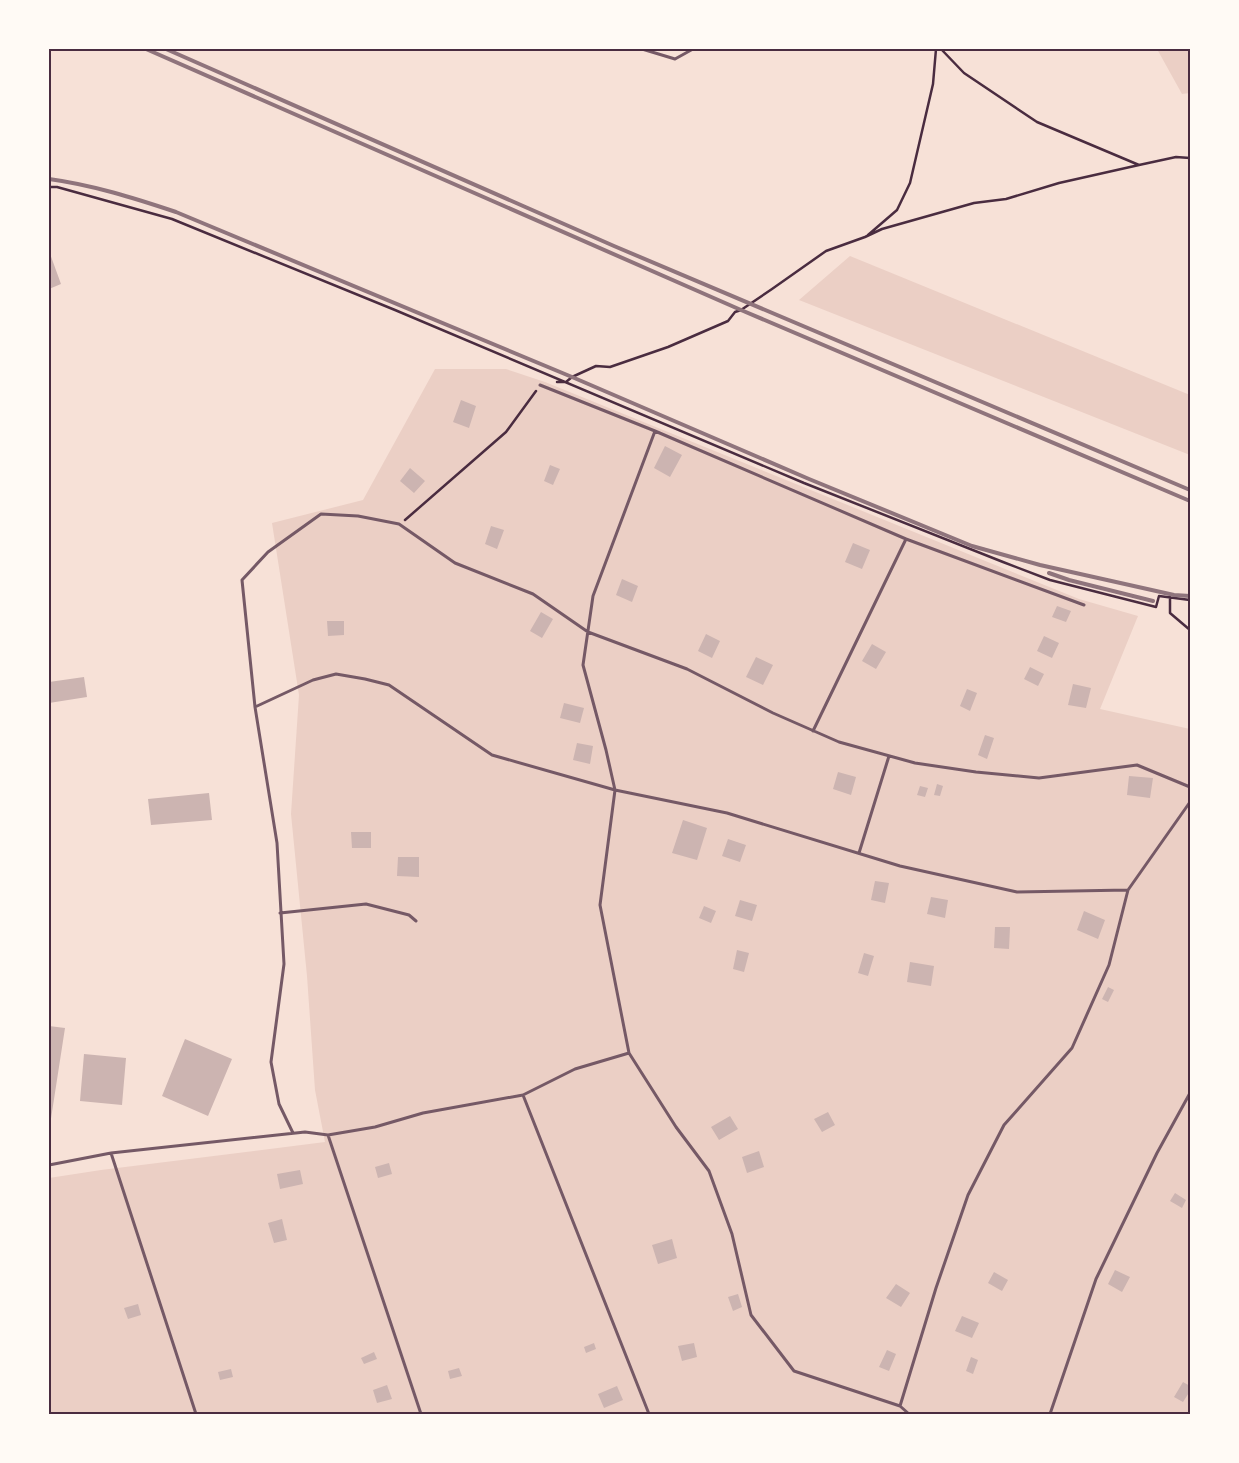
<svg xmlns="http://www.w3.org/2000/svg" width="1239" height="1463" font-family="Overpass,sans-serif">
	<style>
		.green { fill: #ebcfc5 }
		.building { fill: #ccb4b1 }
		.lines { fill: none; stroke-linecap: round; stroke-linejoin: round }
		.path { stroke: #4a2c40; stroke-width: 2.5 }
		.service { stroke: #755966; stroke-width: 3 }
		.rail { stroke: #8f747c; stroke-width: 4 }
		.neatline { fill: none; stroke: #4a2c40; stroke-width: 2 }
	</style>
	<rect width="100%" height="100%" fill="#f7e1d7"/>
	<path class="green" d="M 1157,49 L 1190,49 L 1190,93 L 1182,94 Z
		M 850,256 L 1190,395 L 1190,455 L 799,300 Z
		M 435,369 L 506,369 L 545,382 L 1079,599 L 1138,616 L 1100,709 L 1190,729 L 1190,1414 L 49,1414 L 49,1178 L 101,1170 L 325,1142 L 315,1090 L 307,976 L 291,814 L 299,695 L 272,523 L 363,500 Z"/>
	<path class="building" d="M 49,251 L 61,284 L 49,289 Z
		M 461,400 L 476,406 L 469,428 L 453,422 Z
		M 665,446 L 682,455 L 670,477 L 654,468 Z
		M 550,465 L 560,469 L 553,485 L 544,481 Z
		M 410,468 L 425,481 L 414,493 L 400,481 Z
		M 491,526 L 504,530 L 497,549 L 485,544 Z
		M 853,543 L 870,550 L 862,569 L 845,562 Z
		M 622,579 L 638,586 L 632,602 L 616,595 Z
		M 1057,606 L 1071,611 L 1066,622 L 1052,617 Z
		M 541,612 L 553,619 L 542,638 L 530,631 Z
		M 327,621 L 344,621 L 344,635 L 328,636 Z
		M 706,634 L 720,641 L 712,658 L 698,651 Z
		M 1044,636 L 1059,643 L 1052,658 L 1037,651 Z
		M 872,644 L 886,652 L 876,669 L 862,661 Z
		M 756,657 L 773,665 L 763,685 L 746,677 Z
		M 1030,667 L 1044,674 L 1038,686 L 1024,679 Z
		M 84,677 L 87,697 L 49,703 L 49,682 Z
		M 1073,684 L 1091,688 L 1086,708 L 1068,705 Z
		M 967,689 L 977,693 L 970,711 L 960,706 Z
		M 564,703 L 584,708 L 580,723 L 560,718 Z
		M 985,735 L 994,738 L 987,759 L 978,755 Z
		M 577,743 L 593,746 L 590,764 L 573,760 Z
		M 838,772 L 856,777 L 851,795 L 833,789 Z
		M 1129,776 L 1153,778 L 1150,798 L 1127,795 Z
		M 937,784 L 943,786 L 940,796 L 934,795 Z
		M 920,786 L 928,788 L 925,797 L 917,795 Z
		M 209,793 L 212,820 L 151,825 L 148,799 Z
		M 683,820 L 707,828 L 697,860 L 672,853 Z
		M 351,832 L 371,832 L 371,848 L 352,848 Z
		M 728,839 L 746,845 L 740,862 L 722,856 Z
		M 398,857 L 419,857 L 419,877 L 397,876 Z
		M 875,881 L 889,883 L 885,903 L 871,900 Z
		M 931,897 L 948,900 L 945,918 L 927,914 Z
		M 740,900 L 757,905 L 752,921 L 735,916 Z
		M 704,906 L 716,911 L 711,923 L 699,918 Z
		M 1084,911 L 1105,920 L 1098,939 L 1077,930 Z
		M 995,927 L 1010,927 L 1009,949 L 994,948 Z
		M 737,950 L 749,953 L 744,972 L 733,969 Z
		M 864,953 L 874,956 L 868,976 L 858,973 Z
		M 910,962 L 934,966 L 931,986 L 907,982 Z
		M 1108,987 L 1114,990 L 1108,1002 L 1102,999 Z
		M 49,1026 L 65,1028 L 50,1125 L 49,1125 Z
		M 185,1039 L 232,1059 L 208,1116 L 162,1096 Z
		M 84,1054 L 126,1058 L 122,1105 L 80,1101 Z
		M 828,1112 L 835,1125 L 822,1132 L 814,1119 Z
		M 730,1116 L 738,1129 L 719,1140 L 711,1127 Z
		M 759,1151 L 764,1167 L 747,1173 L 742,1157 Z
		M 389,1163 L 392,1174 L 378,1178 L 375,1167 Z
		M 300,1170 L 303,1184 L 280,1189 L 277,1174 Z
		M 1175,1193 L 1186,1200 L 1182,1208 L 1170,1201 Z
		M 282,1219 L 287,1240 L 274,1243 L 268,1223 Z
		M 672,1239 L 677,1258 L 658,1264 L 652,1245 Z
		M 1115,1270 L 1130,1277 L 1122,1292 L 1108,1284 Z
		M 994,1272 L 1008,1280 L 1002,1291 L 988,1283 Z
		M 896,1284 L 910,1293 L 901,1307 L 886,1298 Z
		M 738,1294 L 742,1307 L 733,1311 L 728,1297 Z
		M 138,1304 L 141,1315 L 128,1319 L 124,1308 Z
		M 962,1316 L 979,1323 L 972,1338 L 955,1331 Z
		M 594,1343 L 596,1349 L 586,1353 L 584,1347 Z
		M 694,1343 L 697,1357 L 682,1361 L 678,1346 Z
		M 887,1350 L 896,1354 L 889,1371 L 879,1367 Z
		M 374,1352 L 377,1359 L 364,1364 L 361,1358 Z
		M 971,1357 L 978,1360 L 973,1374 L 966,1371 Z
		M 459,1368 L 462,1376 L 450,1379 L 448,1371 Z
		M 231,1369 L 233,1377 L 220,1380 L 218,1372 Z
		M 1183,1382 L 1190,1386 L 1190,1391 L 1183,1402 L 1174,1397 Z
		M 387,1385 L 392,1399 L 377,1403 L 373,1390 Z
		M 617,1386 L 623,1400 L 604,1408 L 598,1394 Z"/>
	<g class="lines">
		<path class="path" d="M 941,49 L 964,73 L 1037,122 L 1139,165 L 1176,157 L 1190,158
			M 49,187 L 57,187 L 172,219 L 395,310 L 804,483 L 1003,562 L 1050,580 L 1156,607 L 1159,596 L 1190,600
			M 868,235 L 897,210 L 910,183 L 933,84 L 936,49
			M 557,382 L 566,382 L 572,377 L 596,366 L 610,367 L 668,347 L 728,321 L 735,312 L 741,310 L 772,289 L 826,251 L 865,237 L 882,229 L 974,203 L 1006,199 L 1059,183 L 1139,165
			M 405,520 L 506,432 L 536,391
			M 1170,597 L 1170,613 L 1190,630"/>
		<path class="service" d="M 642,49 L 675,59 L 693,49
			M 540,385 L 655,431 L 906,539
			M 255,707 L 313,680 L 336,674 L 365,679 L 389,685 L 492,755 L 615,790 L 606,750 L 583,665 L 593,596 L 655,431
			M 813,731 L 906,539 L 1084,605
			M 859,853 L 889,756
			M 280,913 L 366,904 L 409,915 L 416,921
			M 523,1095 L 649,1414
			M 293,1133 L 279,1104 L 271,1062 L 284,964 L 277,843 L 255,707 L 242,580 L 268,552 L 321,514 L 358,516 L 399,524 L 455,563 L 533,594 L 588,632 L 687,669 L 773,713 L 839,742 L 915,763 L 976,772 L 1039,778 L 1137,765 L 1190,787
			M 328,1135 L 421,1414
			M 111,1153 L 196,1414
			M 49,1165 L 111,1153 L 305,1132 L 328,1135 L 375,1127 L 423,1113 L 523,1095 L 575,1069 L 629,1053
			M 900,1406 L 936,1288 L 968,1195 L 1004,1125 L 1072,1048 L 1109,965 L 1128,890
			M 909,1414 L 900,1406 L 794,1371 L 751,1315 L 732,1234 L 709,1171 L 676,1127 L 629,1053 L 600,905 L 615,790 L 727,813 L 900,866 L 1017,892 L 1128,890 L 1190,802
			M 1050,1414 L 1096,1279 L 1157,1153 L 1190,1093"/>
		<path class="rail" d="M 146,49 L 741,310 L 1190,501
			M 166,49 L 614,246 L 1190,490
			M 49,179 C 93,185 134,198 176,212 L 572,377 L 809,479 L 972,546 L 1040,565 L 1174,595 L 1190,596
			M 1049,573 L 1069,580 L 1153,601"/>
	</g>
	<rect width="1239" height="1463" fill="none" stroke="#fffaf5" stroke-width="100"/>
	<rect x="50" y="50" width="1139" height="1363" class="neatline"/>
</svg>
